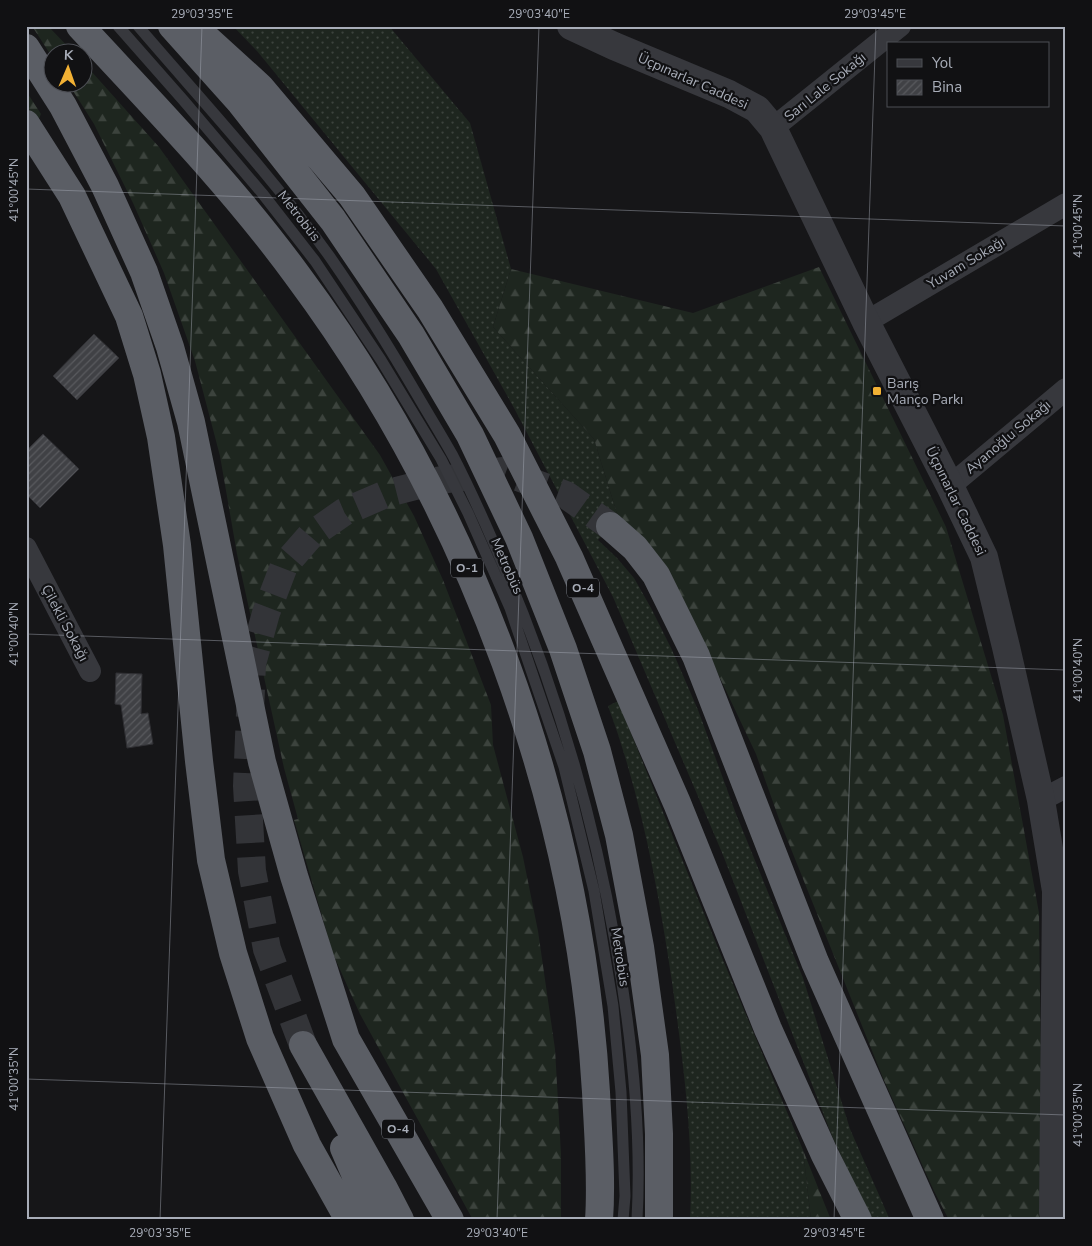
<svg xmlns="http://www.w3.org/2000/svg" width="1092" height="1246" font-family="'Nunito Sans',sans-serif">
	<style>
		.grass { fill: url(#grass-dots) }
		.forest { fill: url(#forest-firs) }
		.building { fill: url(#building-hatch); stroke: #303034 }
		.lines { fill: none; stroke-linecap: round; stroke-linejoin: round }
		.trunk-tunnel { stroke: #333438; stroke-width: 28; stroke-dasharray: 28 14; stroke-linecap: butt }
		.service { stroke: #37383d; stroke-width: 11 }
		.minor { stroke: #37383d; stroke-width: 22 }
		.tertiary { stroke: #37383d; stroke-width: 28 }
		.trunk { stroke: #5b5e65; stroke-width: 28 }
		.ticks { fill: none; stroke: #a8adb8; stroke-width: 1; stroke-opacity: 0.45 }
		.poi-dot { fill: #f2b134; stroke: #111113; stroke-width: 2 }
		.labels { text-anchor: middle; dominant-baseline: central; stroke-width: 4.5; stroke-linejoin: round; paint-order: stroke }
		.shield { fill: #111113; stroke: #7b7e86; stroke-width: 1 }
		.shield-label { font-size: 12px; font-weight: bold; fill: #a8adb8 }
		.street-label { font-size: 14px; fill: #a8adb8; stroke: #111113 }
		.poi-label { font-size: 14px; fill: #a8adb8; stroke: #111113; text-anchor: start }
		.neatline { fill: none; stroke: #a8adb8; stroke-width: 2 }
		.ticks-label { font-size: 12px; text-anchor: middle; fill: #a8adb8 }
	</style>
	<defs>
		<pattern id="grass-dots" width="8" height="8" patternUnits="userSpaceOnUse" patternTransform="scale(1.25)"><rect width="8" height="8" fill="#1e261f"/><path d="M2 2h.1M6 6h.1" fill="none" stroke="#3c433d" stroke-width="1.8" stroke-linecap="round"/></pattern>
		<pattern id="forest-firs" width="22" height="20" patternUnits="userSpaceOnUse" patternTransform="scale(1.25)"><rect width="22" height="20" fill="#1e261f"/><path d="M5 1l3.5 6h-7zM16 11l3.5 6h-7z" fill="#3c433d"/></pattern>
		<pattern id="building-hatch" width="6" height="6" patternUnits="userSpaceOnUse" patternTransform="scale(1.25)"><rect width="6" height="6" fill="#404145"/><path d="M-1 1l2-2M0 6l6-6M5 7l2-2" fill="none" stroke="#595a5e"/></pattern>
	</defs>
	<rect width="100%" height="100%" fill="#161618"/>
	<path class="grass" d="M 233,26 L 389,26 L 470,123 L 511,269 L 493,327 L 594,439 L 618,517 L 598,540 L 617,558 L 634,578 L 651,608 L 672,650 L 698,710 L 736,814 L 803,978 L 850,1129 L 890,1220 L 871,1220 L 832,1136 L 723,855 L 613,597 L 514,408 L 436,269 L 257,51 Z
		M 618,701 L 720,953 L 803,1150 L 811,1220 L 690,1220 C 694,1140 683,1061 672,982 C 658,888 641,795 608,706 Z"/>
	<path class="forest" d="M 32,26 L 48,26 L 73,52 L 52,52 L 52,57 Z
		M 83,62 L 159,147 L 380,455 L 414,516 L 443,580 L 491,705 L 493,745 L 523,857 L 538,931 L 555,1049 L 561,1154 L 561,1220 L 473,1220 L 360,1014 L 333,954 L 294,820 L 298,819 L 284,768 L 237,554 L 220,456 L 195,361 L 164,273 L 133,203 L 94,124 L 68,83 L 82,82 Z
		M 26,91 L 41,114 L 37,123 L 26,105 Z
		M 819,267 L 946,527 L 1003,715 L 1039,913 L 1043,1220 L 949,1220 L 934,1191 L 883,1078 L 779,819 L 756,754 L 683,600 L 618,517 L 594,439 L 493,327 L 511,269 L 693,313 Z
		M 803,1150 L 831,1220 L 811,1220 Z"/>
	<path class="building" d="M 94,334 L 119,358 L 77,400 L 53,376 Z
		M 43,434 L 79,469 L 40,508 L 26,494 L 26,451 Z
		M 116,673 L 142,674 L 141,714 L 148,713 L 153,744 L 127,748 L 121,705 L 115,704 Z"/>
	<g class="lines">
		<path class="trunk-tunnel" d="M 303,1045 L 267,949 L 252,871 L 247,786 L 252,664 L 266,613 L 284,566 L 311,535 L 344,512 L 388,493 L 435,481 L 502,471 L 566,495 L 610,526"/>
		<path class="service" d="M 118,26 L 184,101 L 262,193 L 315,261 L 381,360 L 441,459 L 468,513 L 510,608 L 564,767 L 594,891 L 613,1006 L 621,1092 L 625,1196 L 623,1220
			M 138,26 C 203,102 272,176 330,257 C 362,303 391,350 419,398 C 430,417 442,436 453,456 C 468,485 482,516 495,546 C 551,673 591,805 615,941 C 631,1031 642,1129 637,1220"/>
		<path class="minor" d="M 773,128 L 900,26
			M 866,322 L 1066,204
			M 950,486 L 1066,389
			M 26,548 L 90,671
			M 1041,800 L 1066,787"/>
		<path class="tertiary" d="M 571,26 L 614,46 L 729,94 L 757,109 L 773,128 L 866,322 L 950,486 L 984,557 L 1006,647 L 1041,800 L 1056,891 L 1053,1212 L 1056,1220"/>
		<path class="trunk" d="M 80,26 C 155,107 232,186 297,275 C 470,507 579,802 596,1092 C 598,1134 602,1178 599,1220
			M 172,26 L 241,103 L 333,220 L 411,335 L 470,435 L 519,538 L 563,649 L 597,751 L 619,835 L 640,947 L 655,1055 L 659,1134 L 659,1220
			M 193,26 L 260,87 L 352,196 L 430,309 L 507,435 L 569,557 L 677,803 L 768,1029 L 825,1155 L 858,1220
			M 26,48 L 63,106 L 105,186 L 144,272 L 170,347 L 191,422 L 262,762 L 294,876 L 346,1039 L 450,1220
			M 26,124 L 72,196 L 129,316 L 147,374 L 161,437 L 177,545 L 199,761 L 211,860 L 233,953 L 260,1038 L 307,1145 L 349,1220
			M 610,526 L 635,548 L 656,575 L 696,656 L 815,962 L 930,1220
			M 303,1045 L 383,1187 L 400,1220
			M 344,1148 L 375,1220"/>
	</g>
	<path class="ticks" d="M 26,189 L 1066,226M 26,634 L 1066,670M 26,1079 L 1066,1115M 160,1220 L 202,26M 497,1220 L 539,26M 834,1220 L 876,26"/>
	<rect class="poi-dot" x="872" y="386" width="10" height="10" rx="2.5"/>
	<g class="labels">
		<g class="shield">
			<rect x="451" y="558.5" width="32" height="19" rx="4"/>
			<rect x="567" y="578.5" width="32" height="19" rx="4"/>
			<rect x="382" y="1119.5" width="32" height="19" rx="4"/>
		</g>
		<g class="shield-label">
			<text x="467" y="568">O-1</text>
			<text x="583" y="588">O-4</text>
			<text x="398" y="1129">O-4</text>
		</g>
		<g class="street-label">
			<text transform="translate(693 81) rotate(24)">Üçpınarlar Caddesi</text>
			<text transform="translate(825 87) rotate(-39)">Sarı Lale Sokağı</text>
			<text transform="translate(299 216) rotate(52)">Metrobüs</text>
			<text transform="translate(966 263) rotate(-31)">Yuvam Sokağı</text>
			<text transform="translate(1008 437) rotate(-40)">Ayanoğlu Sokağı</text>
			<text transform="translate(956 501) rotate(64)">Üçpınarlar Caddesi</text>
			<text transform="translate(507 566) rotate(66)">Metrobüs</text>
			<text transform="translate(65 623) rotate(62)">Çilekli Sokağı</text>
			<text transform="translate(620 957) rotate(81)">Metrobüs</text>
		</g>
		<g class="poi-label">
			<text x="887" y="383">Barış<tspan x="887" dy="16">Manço Parkı</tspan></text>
		</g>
	</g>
	<rect width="1092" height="1246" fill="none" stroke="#111113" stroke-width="55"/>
	<rect x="887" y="42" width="162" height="65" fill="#111113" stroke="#4d4f55"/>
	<rect x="897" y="59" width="25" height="8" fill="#37383d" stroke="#4d4f55"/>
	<text x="932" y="68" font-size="15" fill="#a8adb8">Yol</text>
	<rect x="897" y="80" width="25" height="15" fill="url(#building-hatch)" stroke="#4d4f55"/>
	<text x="932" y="92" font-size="15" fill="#a8adb8">Bina</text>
	<g transform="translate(68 68) rotate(2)"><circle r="24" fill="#111113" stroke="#4d4f55"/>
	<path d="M0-4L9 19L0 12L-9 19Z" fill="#f2b134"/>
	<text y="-8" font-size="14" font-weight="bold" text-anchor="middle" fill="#a8adb8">K</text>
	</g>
	<rect x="28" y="28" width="1036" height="1190" class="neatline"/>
	<g class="ticks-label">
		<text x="202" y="18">29°03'35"E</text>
		<text x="539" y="18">29°03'40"E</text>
		<text x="875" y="18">29°03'45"E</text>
		<text transform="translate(14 190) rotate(-90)" y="4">41°00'45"N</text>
		<text transform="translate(1078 226) rotate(-90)" y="4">41°00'45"N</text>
		<text transform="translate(14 634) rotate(-90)" y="4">41°00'40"N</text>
		<text transform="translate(1078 670) rotate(-90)" y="4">41°00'40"N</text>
		<text transform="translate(14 1079) rotate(-90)" y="4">41°00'35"N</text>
		<text transform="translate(1078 1115) rotate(-90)" y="4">41°00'35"N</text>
		<text x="160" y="1237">29°03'35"E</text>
		<text x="497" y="1237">29°03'40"E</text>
		<text x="834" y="1237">29°03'45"E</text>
	</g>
</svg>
